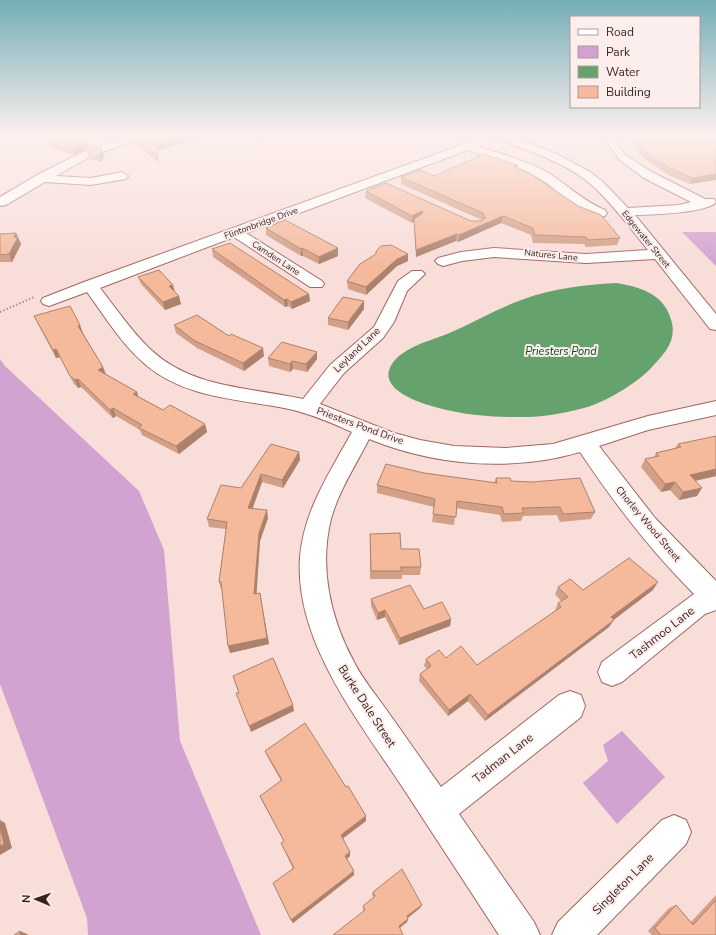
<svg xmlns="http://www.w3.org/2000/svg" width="716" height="935" font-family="'Nunito Sans',sans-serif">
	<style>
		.green { fill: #d2a3d1 }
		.water { fill: #66a26d }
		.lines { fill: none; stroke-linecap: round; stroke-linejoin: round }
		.minor-casing { stroke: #a0665f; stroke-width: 2 }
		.path { stroke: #ac928f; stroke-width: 2; stroke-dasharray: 1.5 2; stroke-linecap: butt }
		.minor { fill: #fff; fill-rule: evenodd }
		.wall { fill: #d39f86 }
		.shaded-wall { fill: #ac826d }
		.building { fill: #f5b99c; stroke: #ac826d }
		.labels { text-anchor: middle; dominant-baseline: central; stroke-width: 4; stroke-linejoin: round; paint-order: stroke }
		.far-street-label { font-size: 9px; fill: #371f1c; stroke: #fceeec }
		.street-label { font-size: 10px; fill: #371f1c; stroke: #fceeec }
		.water-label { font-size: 11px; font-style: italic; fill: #024916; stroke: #fceeec }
		.near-street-label { font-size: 12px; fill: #371f1c; stroke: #fceeec }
	</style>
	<rect width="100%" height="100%" fill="#f8ddd9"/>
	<path class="green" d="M 682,232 L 716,232 L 716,266 Z
		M 0,359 L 5,366 L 139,491 L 164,550 L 180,741 L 261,935 L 88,935 L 87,918 L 0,684 Z
		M 622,731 L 665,777 L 617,824 L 583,783 L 608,761 L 603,745 Z"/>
	<path class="water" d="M 616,283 C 642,287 666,295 672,323 C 676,342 664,354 652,367 C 638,383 601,405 580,409 C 564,413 544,417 527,417 C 511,417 493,417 477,415 C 456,413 370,398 392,364 C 403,347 430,341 447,334 C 473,323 498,308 524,299 C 553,288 585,285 616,283 Z"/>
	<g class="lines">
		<defs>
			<path id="minor" d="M 130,136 L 144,136 L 143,138 L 91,156 L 56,176 L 91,178 L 122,172 L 128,176 L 126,179 L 91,185 L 45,182 L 6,205 L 0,206 L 0,197 L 37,175 L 83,152 Z
				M 255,136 L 266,136 L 267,137 L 262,140 Z
				M 486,136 L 509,136 L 557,154 L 590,172 L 603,182 L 628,208 L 679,205 L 691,202 L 644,178 L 620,160 L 602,136 L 612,136 L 625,155 L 652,172 L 705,199 L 714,199 L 716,202 C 708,213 650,215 635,215 L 716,314 L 716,330 L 710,329 L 655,259 L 586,263 L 494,257 L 462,261 L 443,266 L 438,264 L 435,261 L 438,258 L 461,252 L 494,248 L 586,254 L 648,250 C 631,229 615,207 595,188 C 568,163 531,152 497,139 L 478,146 C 500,154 524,160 545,171 C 566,183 582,201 605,210 L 607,213 L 605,216 C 585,221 560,192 545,182 C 521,166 494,159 468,150 L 246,233 L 322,281 L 324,284 L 322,287 L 310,287 L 234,237 L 100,288 C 116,308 131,331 150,349 C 192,389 250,387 303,399 L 330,365 L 374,327 L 398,281 L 412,271 L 422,271 L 425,274 L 407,291 L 394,322 L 383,338 L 344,373 L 320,404 L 394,433 L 420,440 L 454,446 L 506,448 L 553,444 L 648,416 L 716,401 L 716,415 L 648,430 L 599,446 L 655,518 L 716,581 L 716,610 L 705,614 L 622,682 L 612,686 L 602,682 L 598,672 L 602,662 L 694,594 C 651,551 614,503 580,452 C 511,472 436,466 369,439 C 356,465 339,490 331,519 C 319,567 330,618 354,662 C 363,680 377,696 388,712 C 406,737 423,762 441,787 L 559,695 L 570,691 L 581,695 L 585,706 L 581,717 L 459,814 L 534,922 L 540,935 L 499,935 C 467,886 435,837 403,788 C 359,721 294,641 300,557 C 304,510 330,472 352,432 C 332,423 311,414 289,409 C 241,399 186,399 146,365 C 122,345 106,318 87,292 L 49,306 L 43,304 L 41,301 L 43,298 L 84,282 Z
				M 674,815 L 686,820 L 691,832 L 686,844 L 597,935 L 552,935 L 558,922 L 662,820 Z"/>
		</defs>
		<use href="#minor" class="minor-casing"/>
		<path class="path" d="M 0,312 L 34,297"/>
		<use href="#minor" class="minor"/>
	</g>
	<path class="wall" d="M 630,136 L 716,136 L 690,184 L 668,175 L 642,157 Z
		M 132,137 L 157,151 L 159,163 L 133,143 Z
		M 48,141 L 89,148 L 74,155 L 50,148 Z
		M 87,152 L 104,156 L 101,162 L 89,159 Z
		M 517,165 L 517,167 L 620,238 L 617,245 L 586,247 L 584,244 L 533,243 L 531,235 L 501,223 L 458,242 L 456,241 L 416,257 L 414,226 L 414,221 L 412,223 L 365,198 L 366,191 L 471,221 L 482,221 L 482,220 L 401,184 L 401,177 L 434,176 Z
		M 266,228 L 338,248 L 338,256 L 319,264 L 303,256 L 301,256 L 266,235 Z
		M 16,233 L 21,244 L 12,262 L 0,262 L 0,234 Z
		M 212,249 L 310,301 L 292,309 L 288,306 L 285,307 L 213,257 Z
		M 408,254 L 408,261 L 397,266 L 366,295 L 348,289 L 347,281 Z
		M 138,277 L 175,292 L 181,304 L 165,310 L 141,284 Z
		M 364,301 L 364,309 L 348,330 L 328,325 L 328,318 Z
		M 34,316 L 83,333 L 103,367 L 106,374 L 137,392 L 138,396 L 163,410 L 205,424 L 207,432 L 179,454 L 142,435 L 140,430 L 116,416 L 113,418 L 81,387 L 78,388 L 74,384 L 60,357 L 56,358 L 38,324 Z
		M 174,325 L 229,336 L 264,356 L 244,371 L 197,348 L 176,333 Z
		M 268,358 L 317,359 L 307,372 L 293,369 L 290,372 L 269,366 Z
		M 271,444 L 299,452 L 300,460 L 283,488 L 262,482 L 252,508 L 268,518 L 260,541 L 256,594 L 261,601 L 269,644 L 230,653 L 222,589 L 221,589 L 219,582 L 226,529 L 209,527 L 207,519 L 241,488 Z
		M 678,444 L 716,476 L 695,481 L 697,496 L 679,500 L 670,490 L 661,492 L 641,467 L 645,459 L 654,457 L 656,453 L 675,448 Z
		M 424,473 L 494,483 L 496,478 L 511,481 L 595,512 L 591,519 L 560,522 L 557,515 L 523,516 L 521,521 L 502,522 L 500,515 L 456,508 L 454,525 L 432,522 L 434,507 L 377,493 L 377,485 Z
		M 370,534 L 401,549 L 421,567 L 420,575 L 402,575 L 402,579 L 370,579 Z
		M 558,587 L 583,590 L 653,590 L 613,620 L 609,627 L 485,721 L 468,701 L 448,716 L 419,681 L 420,674 L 427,669 L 424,666 L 426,659 L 446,658 L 477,665 L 555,611 L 558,603 L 561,601 L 555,594 Z
		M 371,599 L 424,609 L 451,619 L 450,626 L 399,645 L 385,617 L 377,620 L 371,606 Z
		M 265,751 L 346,787 L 366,816 L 366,821 L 342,838 L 350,856 L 347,859 L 354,875 L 293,923 L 291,920 L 293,869 L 281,843 L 284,841 L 262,801 L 260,796 L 281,781 L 267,756 Z
		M 373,892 L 420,908 L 408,918 L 407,922 L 400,928 L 364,911 L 363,909 L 363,906 L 374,897 L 372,895 Z
		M 716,895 L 716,935 L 652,935 L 648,931 L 669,908 L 676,905 L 691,922 Z"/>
	<path class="shaded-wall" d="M 185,136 L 205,136 L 157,151 L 159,163 L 156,144 Z
		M 87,142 L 89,148 L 74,155 L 72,148 Z
		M 102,149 L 104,156 L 101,162 L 99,156 Z
		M 716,174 L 716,180 L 690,184 L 692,178 Z
		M 422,211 L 421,218 L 412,223 L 412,216 Z
		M 503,216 L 501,223 L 458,242 L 459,235 Z
		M 16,233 L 21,244 L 12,262 L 9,254 L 14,237 Z
		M 457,234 L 456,241 L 416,257 L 416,250 Z
		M 302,248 L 303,256 L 301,256 L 301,249 Z
		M 338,248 L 338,256 L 319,264 L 319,257 Z
		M 408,254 L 408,261 L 397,266 L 366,295 L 366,287 L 397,259 Z
		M 173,285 L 175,292 L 169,286 Z
		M 309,294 L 310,301 L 292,309 L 291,302 Z
		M 179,296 L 181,304 L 165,310 L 163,302 Z
		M 287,299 L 288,306 L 285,307 L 284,300 Z
		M 364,301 L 364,309 L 348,330 L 348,322 Z
		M 80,325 L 83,333 L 81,333 L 78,326 Z
		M 263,348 L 264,356 L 244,371 L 243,363 Z
		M 56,349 L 60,357 L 56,358 L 53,350 Z
		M 317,352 L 317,359 L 307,372 L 306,364 Z
		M 292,361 L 293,369 L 290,372 L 290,364 Z
		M 103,367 L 106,375 L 98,370 Z
		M 78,379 L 81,387 L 78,388 L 75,380 Z
		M 137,392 L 139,400 L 133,394 Z
		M 113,408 L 116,416 L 113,418 L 110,410 Z
		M 205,424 L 207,432 L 179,454 L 176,446 Z
		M 299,452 L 300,460 L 283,488 L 282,480 Z
		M 716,469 L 716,476 L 685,483 L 690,475 Z
		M 261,474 L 262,482 L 250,516 L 248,508 Z
		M 675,482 L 670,490 L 661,492 L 665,484 Z
		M 702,488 L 697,496 L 679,500 L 683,492 Z
		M 267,510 L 268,518 L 260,541 L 256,602 L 254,594 L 259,533 Z
		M 658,582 L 653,590 L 607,625 L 611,617 Z
		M 260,593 L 269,644 L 230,653 L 228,646 Z
		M 385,610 L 385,617 L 377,620 L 378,613 Z
		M 451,619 L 450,626 L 399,645 L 400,638 Z
		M 614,620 L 609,627 L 485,721 L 488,715 Z
		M 470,694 L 468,701 L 448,716 L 449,710 Z
		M 293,705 L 294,711 L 251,732 L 249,726 Z
		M 366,816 L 366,821 L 341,840 L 341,835 Z
		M 0,820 L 5,823 L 12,848 L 0,855 Z
		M 350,852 L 350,856 L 346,860 L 345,856 Z
		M 354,871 L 354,875 L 293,923 L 291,920 Z
		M 422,905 L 420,908 L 406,919 L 407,916 Z
		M 408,919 L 407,922 L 398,929 L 399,926 Z
		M 20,931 L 27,934 L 28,935 L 20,935 Z"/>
	<path class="building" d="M 59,136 L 75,136 L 87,142 L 72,148 L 48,141 Z
		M 135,136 L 185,136 L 156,144 L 158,156 L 132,137 Z
		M 635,136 L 716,136 L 716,174 L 692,178 L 670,168 L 644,151 Z
		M 99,148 L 102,149 L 99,156 L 87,152 Z
		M 484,154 L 517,165 L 514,166 L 531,174 L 578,206 L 601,215 L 620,238 L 588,240 L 586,237 L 535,235 L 533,228 L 503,216 L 459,235 L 457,234 L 416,250 L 414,219 L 423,213 L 422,211 L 412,216 L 366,191 L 386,183 L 471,221 L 482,221 L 485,218 L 483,213 L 401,177 L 420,170 L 434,176 Z
		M 285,220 L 338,248 L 319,257 L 302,248 L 301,249 L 266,228 Z
		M 16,233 L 14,237 L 18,237 L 9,254 L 0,255 L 0,234 Z
		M 230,243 L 309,294 L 291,302 L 287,299 L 284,300 L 212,249 Z
		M 391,245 L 408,254 L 397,259 L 366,287 L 347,281 L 360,264 L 376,254 L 376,251 L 381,246 Z
		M 159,270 L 173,285 L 169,286 L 179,296 L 163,302 L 138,277 Z
		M 343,297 L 364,301 L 348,322 L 328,318 Z
		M 70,306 L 80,325 L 78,326 L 103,367 L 98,370 L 137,392 L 133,394 L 163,410 L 170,405 L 205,424 L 176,446 L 139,428 L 142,425 L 113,408 L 110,410 L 78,379 L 75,380 L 70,376 L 56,349 L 53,350 L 34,316 Z
		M 197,315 L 229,336 L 231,334 L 263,348 L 243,363 L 195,341 L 174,325 Z
		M 282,342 L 317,352 L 306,364 L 292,361 L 290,364 L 268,358 Z
		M 716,436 L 716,469 L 690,475 L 702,488 L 683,492 L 675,482 L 665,484 L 645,459 L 659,456 L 656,453 L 681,447 L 678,444 Z
		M 271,444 L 299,452 L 282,480 L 261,474 L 248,508 L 267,510 L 259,533 L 254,594 L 260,593 L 267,638 L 228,646 L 221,582 L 219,582 L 227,522 L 207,519 L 221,485 L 241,488 Z
		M 386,464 L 424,473 L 497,483 L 496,478 L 510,478 L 511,481 L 532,482 L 580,478 L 595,512 L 563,514 L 560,507 L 522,508 L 524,513 L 504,514 L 502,507 L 457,501 L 456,517 L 433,514 L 435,499 L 377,485 Z
		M 400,533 L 401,549 L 419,549 L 421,567 L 400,567 L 402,571 L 371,571 L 370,534 Z
		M 629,558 L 658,582 L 611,617 L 614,620 L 488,715 L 470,694 L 449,710 L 420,674 L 431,666 L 426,659 L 439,650 L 446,658 L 461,646 L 477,665 L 561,607 L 558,603 L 568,597 L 558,587 L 570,579 L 583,590 Z
		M 410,585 L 424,609 L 442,602 L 451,619 L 400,638 L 385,610 L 378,613 L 371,599 Z
		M 273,658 L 293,705 L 249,726 L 236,693 L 239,693 L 233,676 Z
		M 305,723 L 346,787 L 348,786 L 366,816 L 341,835 L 350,852 L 345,856 L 354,871 L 291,920 L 273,883 L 294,868 L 281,843 L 284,841 L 260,796 L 282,780 L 265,751 Z
		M 0,827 L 4,844 L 0,846 Z
		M 402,869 L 422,905 L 407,916 L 408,919 L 399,926 L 403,935 L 333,935 L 365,910 L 363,906 L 375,896 L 373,892 Z
		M 716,900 L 716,935 L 661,935 L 655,928 L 676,905 L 693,925 Z
		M 20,931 L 20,935 L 14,935 Z"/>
	<linearGradient id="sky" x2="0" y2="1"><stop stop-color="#74adb7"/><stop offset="0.51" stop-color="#fcf0ee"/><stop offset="1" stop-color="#fcf0ee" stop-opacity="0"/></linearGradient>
	<rect width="716" height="266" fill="url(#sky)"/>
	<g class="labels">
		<g class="far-street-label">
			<text transform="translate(261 223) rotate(-20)">Flintonbridge Drive</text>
			<text transform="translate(646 239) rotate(51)">Edgewater Street</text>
			<text transform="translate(551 255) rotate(6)">Natures Lane</text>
			<text transform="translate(276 258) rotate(33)">Camden Lane</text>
		</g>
		<g class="street-label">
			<text transform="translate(357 350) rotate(-44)">Leyland Lane</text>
			<text transform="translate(360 426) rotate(20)">Priesters Pond Drive</text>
			<text transform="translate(648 524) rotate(50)">Chorley Wood Street</text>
		</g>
		<g class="water-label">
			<text x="561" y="351">Priesters Pond</text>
		</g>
		<g class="near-street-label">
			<text transform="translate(662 633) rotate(-38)">Tashmoo Lane</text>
			<text transform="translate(367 706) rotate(57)">Burke Dale Street</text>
			<text transform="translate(503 758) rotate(-38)">Tadman Lane</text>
			<text transform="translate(623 884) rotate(-45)">Singleton Lane</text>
		</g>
	</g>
	<rect x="570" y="16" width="130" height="92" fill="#fceeec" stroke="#ad9b99"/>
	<rect x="578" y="29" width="20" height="6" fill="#ffffff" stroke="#ad9b99"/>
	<text x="606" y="36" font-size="12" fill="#371f1c">Road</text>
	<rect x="578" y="46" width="20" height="12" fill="#d2a3d1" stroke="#ad9b99"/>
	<text x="606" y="56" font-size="12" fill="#371f1c">Park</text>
	<rect x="578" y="66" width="20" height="12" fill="#66a26d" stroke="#ad9b99"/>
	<text x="606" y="76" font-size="12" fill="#371f1c">Water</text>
	<rect x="578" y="86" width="20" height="12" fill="#f5b99c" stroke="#ad9b99"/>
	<text x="606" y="96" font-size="12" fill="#371f1c">Building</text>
	<g transform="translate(36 899) rotate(272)" stroke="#fceeec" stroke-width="3" paint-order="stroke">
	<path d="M0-3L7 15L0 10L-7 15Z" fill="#371f1c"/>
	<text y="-6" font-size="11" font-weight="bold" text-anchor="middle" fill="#371f1c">N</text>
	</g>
</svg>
